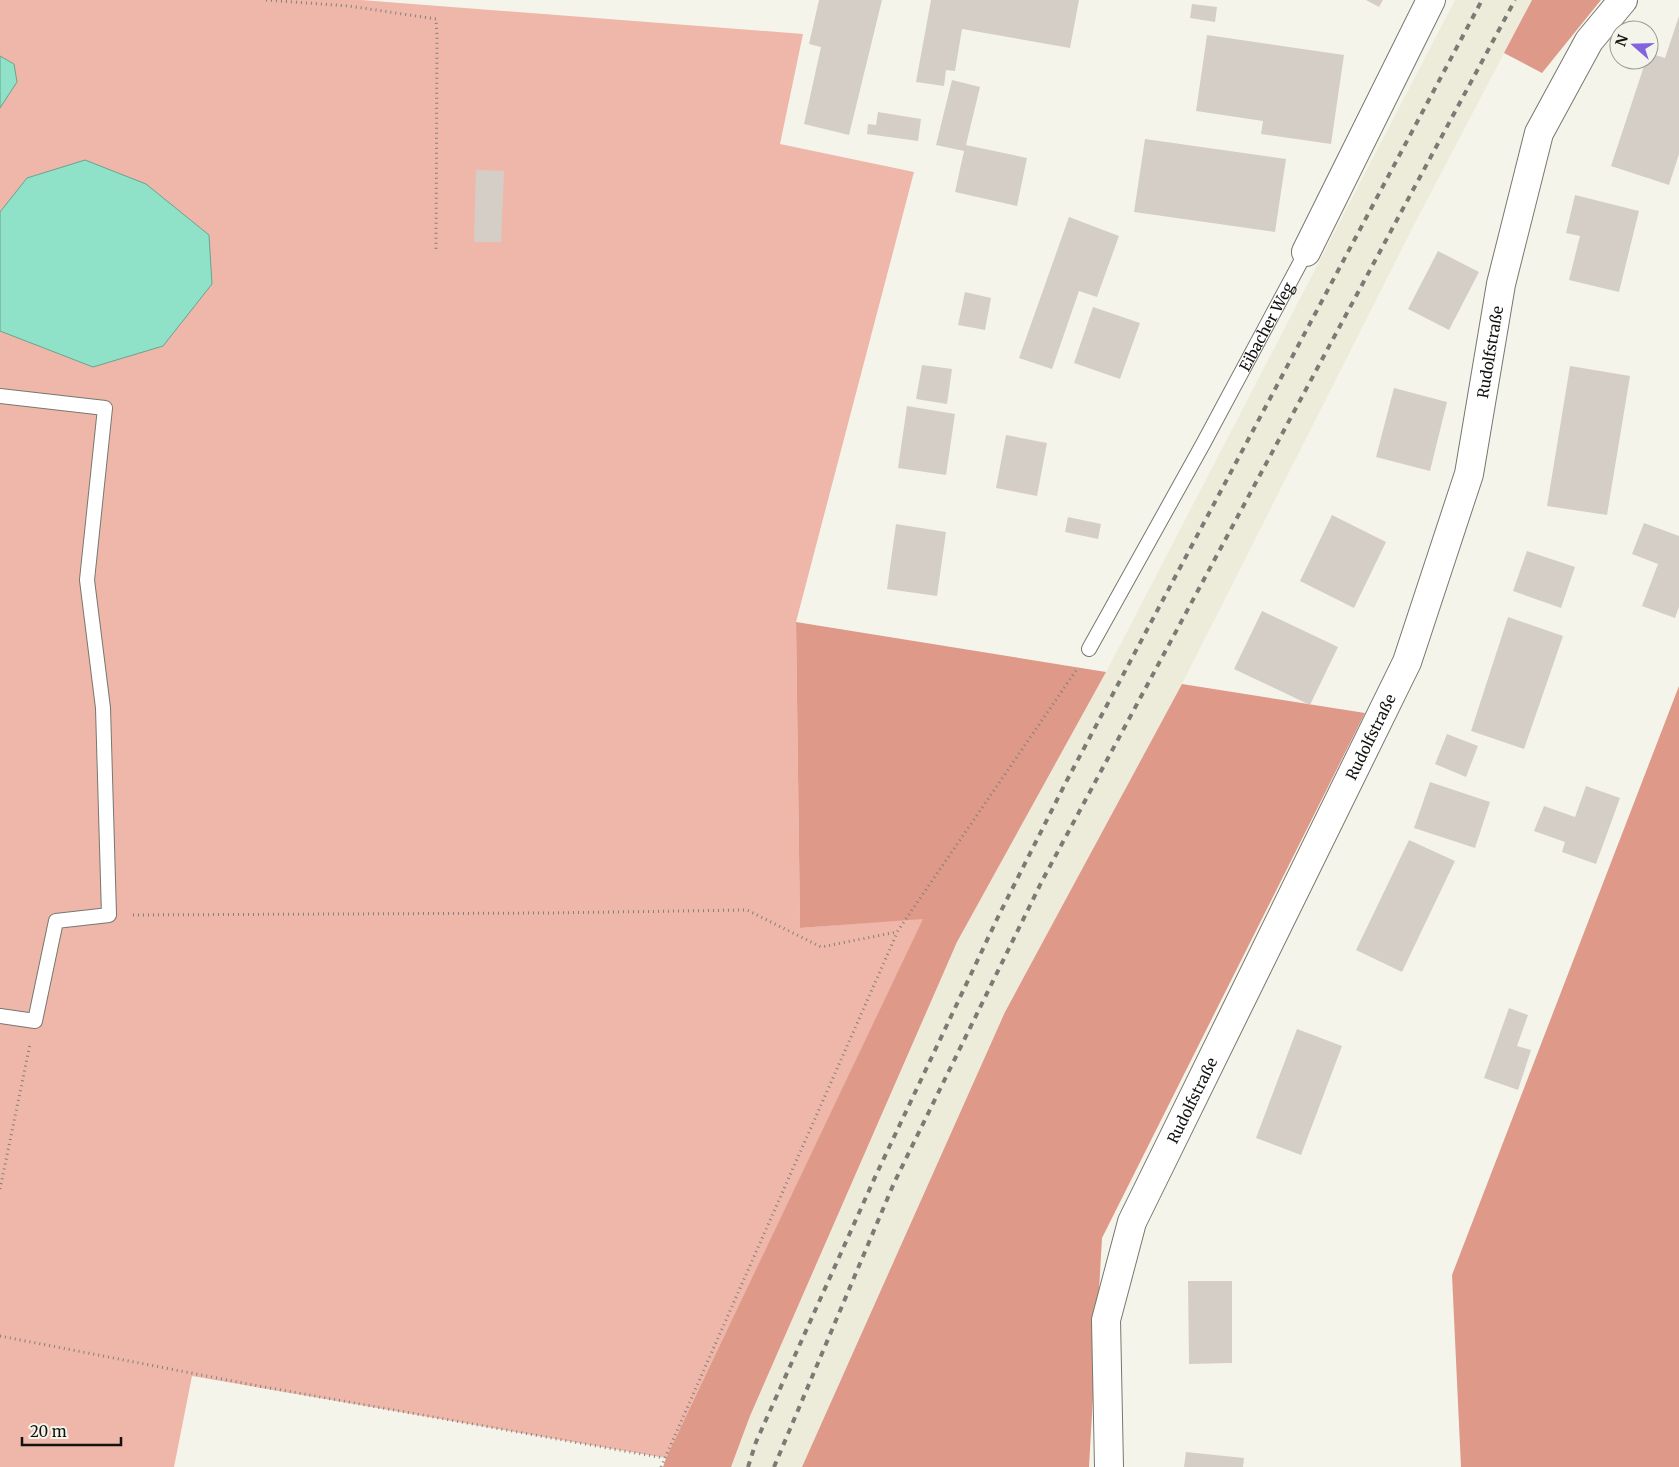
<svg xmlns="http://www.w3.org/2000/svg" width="1679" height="1467" font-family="Merriweather,serif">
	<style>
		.built { fill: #edecdb }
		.green { fill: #eeb7a9 }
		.forest { fill: #df9988 }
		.water { fill: #8fe1c7; stroke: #6aa390 }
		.building { fill: #d5cec7 }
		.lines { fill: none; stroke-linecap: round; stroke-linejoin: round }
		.service-casing { stroke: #78776f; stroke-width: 16 }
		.minor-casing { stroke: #78776f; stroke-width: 30 }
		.tertiary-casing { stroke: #78776f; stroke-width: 30 }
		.path { stroke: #81817b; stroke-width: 3; stroke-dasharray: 1 4; stroke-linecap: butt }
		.service { stroke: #fff; stroke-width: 14 }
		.minor { stroke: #fff; stroke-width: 28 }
		.tertiary { stroke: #fff; stroke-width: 28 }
		.rail { stroke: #7b7a74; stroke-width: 4; stroke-dasharray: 6 6; stroke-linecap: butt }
		.labels { text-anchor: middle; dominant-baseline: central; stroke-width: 4; stroke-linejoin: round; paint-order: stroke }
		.street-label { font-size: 15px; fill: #12120f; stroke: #f5f4eb }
	</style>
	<rect width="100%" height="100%" fill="#f5f4eb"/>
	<path class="built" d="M 1455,0 L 1532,0 L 1415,223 L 1182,684 L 1005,1012 L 802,1467 L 731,1467 L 750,1416 L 957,942 L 1106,672 Z"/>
	<path class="green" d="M 0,0 L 361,0 L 803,34 L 780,144 L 914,172 L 796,622 L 800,928 L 924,918 L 666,1458 L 192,1376 L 174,1467 L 0,1467 Z"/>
	<path class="forest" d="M 1532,0 L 1601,0 L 1542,73 L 1504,53 Z
		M 796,622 L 1106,672 L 957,942 L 750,1416 L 731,1467 L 663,1467 L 666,1458 L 923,919 L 800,928 Z
		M 1182,684 L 1365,713 L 1102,1238 L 1089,1467 L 802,1467 L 1005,1012 Z
		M 1679,686 L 1679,1467 L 1461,1467 L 1452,1275 Z"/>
	<path class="water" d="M 0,56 L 14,64 L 17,82 L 0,108 Z
		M 85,160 L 146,184 L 209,235 L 212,284 L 163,346 L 93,367 L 0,331 L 0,212 L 27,178 Z"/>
	<path class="building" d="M 819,0 L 882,0 L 849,135 L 804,124 L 821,47 L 809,44 Z
		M 931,0 L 1079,0 L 1070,48 L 962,29 L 955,71 L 946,70 L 944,86 L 916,82 Z
		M 1366,0 L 1383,0 L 1379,7 Z
		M 1192,4 L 1217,7 L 1215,22 L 1190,18 Z
		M 1679,16 L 1679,154 L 1669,185 L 1611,166 L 1646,60 L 1649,60 L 1649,53 L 1665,58 Z
		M 1207,35 L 1344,55 L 1331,144 L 1261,134 L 1263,121 L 1196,111 Z
		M 952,80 L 980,87 L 966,145 L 1027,158 L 1017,206 L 955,192 L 964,151 L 936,145 Z
		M 878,112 L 921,119 L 918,141 L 867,134 L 868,124 L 876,125 Z
		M 1145,139 L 1286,159 L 1275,232 L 1134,212 Z
		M 476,170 L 504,171 L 501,242 L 474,242 Z
		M 1575,195 L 1639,211 L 1619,292 L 1569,280 L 1580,236 L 1566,233 Z
		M 1069,217 L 1119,236 L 1097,297 L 1079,291 L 1052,369 L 1019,358 Z
		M 1438,251 L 1479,272 L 1449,330 L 1408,309 Z
		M 965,292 L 991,298 L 985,330 L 958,325 Z
		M 1093,307 L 1140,323 L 1120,379 L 1074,363 Z
		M 922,365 L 952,369 L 947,404 L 916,399 Z
		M 1570,366 L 1630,376 L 1607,515 L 1547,506 Z
		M 1394,388 L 1447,402 L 1430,471 L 1376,457 Z
		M 907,406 L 955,414 L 946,475 L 898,468 Z
		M 1006,435 L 1047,443 L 1037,496 L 996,488 Z
		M 1332,515 L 1386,542 L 1354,608 L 1300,581 Z
		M 1068,517 L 1101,524 L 1098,539 L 1065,532 Z
		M 1644,523 L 1679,536 L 1679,607 L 1675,618 L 1642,606 L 1658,564 L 1632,554 Z
		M 896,524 L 946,532 L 937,596 L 887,589 Z
		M 1527,551 L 1575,567 L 1561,608 L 1513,591 Z
		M 1262,611 L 1338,647 L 1310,705 L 1234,669 Z
		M 1508,617 L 1563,636 L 1524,749 L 1471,731 Z
		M 1447,734 L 1478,746 L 1466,777 L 1435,764 Z
		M 1430,782 L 1490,802 L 1475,848 L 1414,828 Z
		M 1586,786 L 1620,798 L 1596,864 L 1562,852 L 1565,842 L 1534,831 L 1544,806 L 1575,817 Z
		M 1409,840 L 1455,861 L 1402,972 L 1356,950 Z
		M 1509,1008 L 1528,1015 L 1517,1046 L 1531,1050 L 1518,1090 L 1484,1078 Z
		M 1297,1029 L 1342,1046 L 1301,1155 L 1256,1138 Z
		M 1188,1281 L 1232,1281 L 1232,1363 L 1189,1364 Z
		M 1186,1452 L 1244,1458 L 1243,1467 L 1184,1467 Z"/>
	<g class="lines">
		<defs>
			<g id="service">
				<path d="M 0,396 L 105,408 L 87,580 L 103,708 L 109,915 L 56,921 L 35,1021 L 0,1016"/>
				<path id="s1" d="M 1089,649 L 1203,444 L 1306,252"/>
			</g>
			<path id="minor" d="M 1306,252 L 1431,0"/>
			<g id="tertiary">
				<path id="s2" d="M 1109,1467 L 1106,1320 L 1132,1222 L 1407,662 L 1469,474 L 1501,284 L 1539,133 L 1589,41 L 1623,0"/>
			</g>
		</defs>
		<use href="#service" class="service-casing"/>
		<use href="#minor" class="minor-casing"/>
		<use href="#tertiary" class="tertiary-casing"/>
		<path class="path" d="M 266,0 L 349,6 L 436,19 L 437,35 L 436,251
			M 133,915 L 547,913 L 747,910 L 821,947 L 897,932 L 1077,669
			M 0,1189 L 30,1044
			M 0,1336 L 253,1385 L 664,1458
			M 661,1467 L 897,933"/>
		<use href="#service" class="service"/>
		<use href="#minor" class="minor"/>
		<use href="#tertiary" class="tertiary"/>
		<path class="rail" d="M 748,1467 L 756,1442 L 876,1175 L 998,917 L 1065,784 L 1482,0
			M 774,1467 L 894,1183 L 1042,881 L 1515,0"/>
	</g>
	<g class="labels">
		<g class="street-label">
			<text stroke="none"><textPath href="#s1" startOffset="368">Eibacher Weg</textPath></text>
			<text stroke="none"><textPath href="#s2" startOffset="1194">Rudolfstraße</textPath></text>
			<text stroke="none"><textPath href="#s2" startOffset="789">Rudolfstraße</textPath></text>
			<text stroke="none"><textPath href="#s2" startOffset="384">Rudolfstraße</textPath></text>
		</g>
	</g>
	<g transform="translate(1634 45) rotate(290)"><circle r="24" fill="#f5f4eb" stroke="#9a9a93"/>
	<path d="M0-4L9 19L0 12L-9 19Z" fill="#8364df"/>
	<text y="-8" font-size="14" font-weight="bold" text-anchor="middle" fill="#12120f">N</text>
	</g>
	<path d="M22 1437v8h99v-8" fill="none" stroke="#12120f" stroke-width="2.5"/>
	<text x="30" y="1437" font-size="15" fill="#12120f" stroke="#f5f4eb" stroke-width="4" paint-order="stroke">20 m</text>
</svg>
